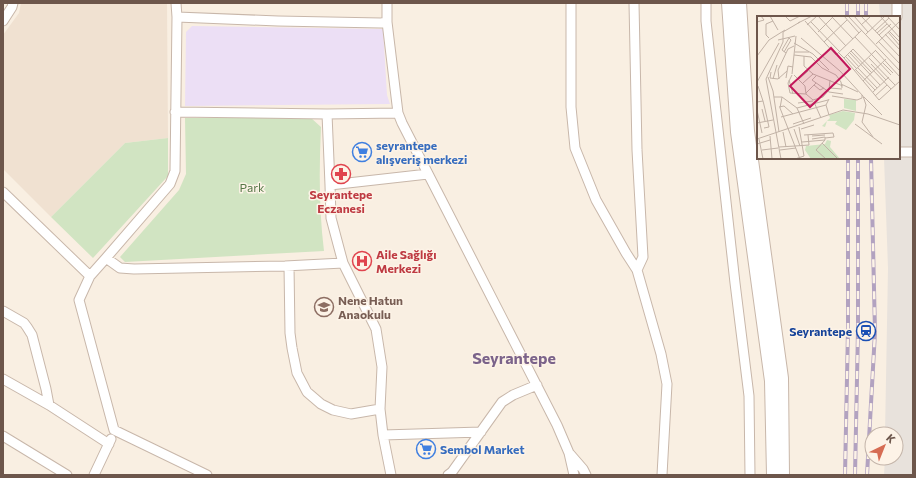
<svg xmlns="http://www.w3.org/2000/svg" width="916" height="478" font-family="Commissioner,sans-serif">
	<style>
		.residential { fill: #f0e1d1 }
		.industrial { fill: #e8e2dc }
		.education { fill: #ecdff5 }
		.green { fill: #d1e4c2 }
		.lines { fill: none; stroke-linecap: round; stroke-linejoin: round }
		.minor-casing { stroke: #c8b7aa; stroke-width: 11 }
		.tertiary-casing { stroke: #c8b7aa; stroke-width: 14 }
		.minor { stroke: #fff; stroke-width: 9 }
		.tertiary { stroke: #fff; stroke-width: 12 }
		.rail-casing { stroke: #b2a2c0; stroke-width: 4 }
		.rail { stroke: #fdf3e7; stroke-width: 2.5; stroke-dasharray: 8; stroke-linecap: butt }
		.labels { text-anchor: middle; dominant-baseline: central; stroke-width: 3; stroke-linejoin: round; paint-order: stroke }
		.shop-label { font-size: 12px; font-weight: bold; fill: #366cbe; stroke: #fdf3e7; text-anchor: start }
		.park-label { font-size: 12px; fill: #577848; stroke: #fdf3e7 }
		.health-label { font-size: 12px; font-weight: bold; fill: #be3a42; stroke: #fdf3e7 }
		.education-label { font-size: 12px; font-weight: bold; fill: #785e54; stroke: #fdf3e7; text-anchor: start }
		.transit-label { font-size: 12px; font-weight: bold; fill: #164399; stroke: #fdf3e7; text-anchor: end }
		.district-label { font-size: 16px; font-weight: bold; fill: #7b638a; stroke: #fdf3e7 }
		.inset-road { fill: none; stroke: #c1b2a6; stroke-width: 1 }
		.view { fill: #c2185b; fill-opacity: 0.15; stroke: #c2185b; stroke-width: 2 }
		.inset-edge { fill: none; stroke: #6d564b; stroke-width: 2 }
	</style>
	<rect width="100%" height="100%" fill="#f9efe2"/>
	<path class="residential" d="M 21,3 L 167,3 L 168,138 L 125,143 L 51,217 L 3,169 L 3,35 L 19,13 Z"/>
	<path class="industrial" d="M 879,3 L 913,3 L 913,475 L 884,475 L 885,458 L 896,458 L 896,434 L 885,434 L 888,268 L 884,158 L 899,158 L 899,17 L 880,17 Z"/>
	<path class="education" d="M 192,26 L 383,29 L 387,95 L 390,104 L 185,106 L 186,32 Z"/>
	<path class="green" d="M 185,118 L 311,118 L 321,127 C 319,169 319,210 324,251 L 125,262 L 120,257 L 179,190 L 186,174 Z
		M 168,138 L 168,176 L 93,258 L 51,217 L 125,143 Z"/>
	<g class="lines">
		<defs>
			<path id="minor" d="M 387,3 L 387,22 L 398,113
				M 571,3 L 571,107 L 575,148 L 596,200 L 626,253 L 637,270 L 661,354 L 667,384 L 662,475
				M 634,3 L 637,150 L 643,257 L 637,270
				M 706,3 L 706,21 L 735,283 L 749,396 L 750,475
				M 897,3 L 897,17
				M 177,17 L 278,21 L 381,23 L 387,22
				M 3,21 L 12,7 L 13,3
				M 175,112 L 327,114 L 398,113 L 402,123 L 557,425 L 569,453 L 574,475
				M 327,114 L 330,185
				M 899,152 L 913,152
				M 3,192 L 90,276 L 106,258 L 170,184 L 175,171 L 177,17 L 176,3
				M 106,258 L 120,268 L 134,269 L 285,266 L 343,263
				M 289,266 L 290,333 L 292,348 L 297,373 L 307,392 L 321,404 L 333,410 L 351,414 L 380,409
				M 90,276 L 79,300 L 114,430 L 207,475
				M 3,311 L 24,323 L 27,327 L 32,335 L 46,389 L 49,405
				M 3,379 L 49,405 L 109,444
				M 383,435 L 481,432
				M 3,436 L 67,475
				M 570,454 L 583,469 L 586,475
				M 94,475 L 111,439
				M 391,475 L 383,435 L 380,409 L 382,367 L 376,329 L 343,263 L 331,218 L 330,185 L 428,174
				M 448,475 L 452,472 L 502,402 L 513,395 L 537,385"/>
			<path id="tertiary" d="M 728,3 L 737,132 L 771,381 L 773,475
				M 740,3 L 748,131 L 782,378 L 783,475"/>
		</defs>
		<use href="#minor" class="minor-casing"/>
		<use href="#tertiary" class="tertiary-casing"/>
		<use href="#minor" class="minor"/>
		<use href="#tertiary" class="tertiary"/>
		<defs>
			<path id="rail" d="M 847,3 L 847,17
				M 858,3 L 858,17
				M 866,3 L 866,17
				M 845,475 L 848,329 L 848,158
				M 855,475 L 858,330 L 858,158
				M 867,475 L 875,332 L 871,158"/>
		</defs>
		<use href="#rail" class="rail-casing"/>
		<use href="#rail" class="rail"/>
	</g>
	<defs>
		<symbol id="supermarket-ring" viewBox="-11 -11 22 22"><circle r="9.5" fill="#fdf3e7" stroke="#3f7fe0" stroke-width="1.5"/><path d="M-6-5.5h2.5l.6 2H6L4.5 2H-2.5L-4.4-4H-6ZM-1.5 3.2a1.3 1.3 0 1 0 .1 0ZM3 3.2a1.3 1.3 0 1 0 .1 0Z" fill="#3f7fe0"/></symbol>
		<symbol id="pharmacy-ring" viewBox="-11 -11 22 22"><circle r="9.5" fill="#fdf3e7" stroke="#e0444e" stroke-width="1.5"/><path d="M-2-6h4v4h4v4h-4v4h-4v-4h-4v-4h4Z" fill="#e0444e"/></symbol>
		<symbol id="hospital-ring" viewBox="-11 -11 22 22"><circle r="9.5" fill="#fdf3e7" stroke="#e0444e" stroke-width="1.5"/><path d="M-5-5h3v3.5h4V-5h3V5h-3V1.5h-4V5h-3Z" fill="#e0444e"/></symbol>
		<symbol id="school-ring" viewBox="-11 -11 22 22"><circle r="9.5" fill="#fdf3e7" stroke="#8d6e63" stroke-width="1.5"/><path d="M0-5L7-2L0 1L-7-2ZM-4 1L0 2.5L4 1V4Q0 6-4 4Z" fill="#8d6e63"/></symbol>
		<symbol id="station-ring" viewBox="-11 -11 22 22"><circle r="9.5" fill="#fdf3e7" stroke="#1a4fb4" stroke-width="1.5"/><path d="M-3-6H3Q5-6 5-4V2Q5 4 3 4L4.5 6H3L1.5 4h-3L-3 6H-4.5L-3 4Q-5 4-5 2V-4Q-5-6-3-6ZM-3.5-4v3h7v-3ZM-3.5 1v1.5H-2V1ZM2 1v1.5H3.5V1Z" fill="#1a4fb4"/></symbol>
	</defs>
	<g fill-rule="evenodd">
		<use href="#supermarket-ring" x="351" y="141" width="22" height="22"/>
		<use href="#pharmacy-ring" x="330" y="163" width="22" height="22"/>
		<use href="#hospital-ring" x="351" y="250" width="22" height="22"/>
		<use href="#school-ring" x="313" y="296" width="22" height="22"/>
		<use href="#station-ring" x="855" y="320" width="22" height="22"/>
		<use href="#supermarket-ring" x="415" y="438" width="22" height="22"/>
	</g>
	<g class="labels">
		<g class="shop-label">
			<text x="376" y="145">seyrantepe<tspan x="376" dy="14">alışveriş merkezi</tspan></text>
			<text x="440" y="449">Sembol Market</text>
		</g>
		<g class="park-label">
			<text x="252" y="187">Park</text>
		</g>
		<g class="health-label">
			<text x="341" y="194">Seyrantepe<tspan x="341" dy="14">Eczanesi</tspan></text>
			<text x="376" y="254" text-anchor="start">Aile Sağlığı<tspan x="376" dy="14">Merkezi</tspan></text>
		</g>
		<g class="education-label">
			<text x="338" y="300">Nene Hatun<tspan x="338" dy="14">Anaokulu</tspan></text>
		</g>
		<g class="transit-label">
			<text x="852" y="331">Seyrantepe</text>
		</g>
		<g class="district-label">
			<text x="514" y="357">Seyrantepe</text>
		</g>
	</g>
	<g transform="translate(757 16)">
		<rect width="143" height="143" fill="#f9efe2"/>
		<path d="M 87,83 L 99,84 L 99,95 L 87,92 ZM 86,95 L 98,97 L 97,104 L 89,114 L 78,108 L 80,105 L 70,105 L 68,111 L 65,110 L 73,102 L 72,99 ZM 70,124 L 74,125 L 73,131 L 83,143 L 54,143 L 48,134 L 49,130 L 68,128 Z" fill="#d1e4c2"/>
		<path class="inset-road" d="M 13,0 L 21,14M 28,0 L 33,5 L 43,0M 61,0 L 89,30M 74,0 L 96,23M 87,0 L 102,17M 91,0 L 143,55M 97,0 L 111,16M 104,0 L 143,41M 123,0 L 143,22M 130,0 L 143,14M 48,5 L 79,39 L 105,14M 0,6 L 7,4 L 4,0M 54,6 L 83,36M 41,7 L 55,0M 50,9 L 60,0M 104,9 L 113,1M 118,15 L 132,2M 132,15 L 143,26M 61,16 L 77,0M 131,16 L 143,30M 120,17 L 130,8M 109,18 L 128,0M 128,18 L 143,34M 122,19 L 134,8M 98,21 L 134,59M 12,22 L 9,19 L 9,8 L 16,5M 44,22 L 83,55 L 106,80 L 109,89 L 105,106 L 116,121M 21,24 L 38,20M 121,25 L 143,48M 67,26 L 90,4M 37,27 L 56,38 L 72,54M 119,28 L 143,5M 94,35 L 115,57M 119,35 L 143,61M 27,36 L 34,24M 38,36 L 52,36M 29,37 L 25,34 L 32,22 L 34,24M 82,37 L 87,42 L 96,33 L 134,73M 93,37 L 123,69M 37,39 L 54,41 L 65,52 L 79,59 L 84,66 L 85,72M 91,39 L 102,51M 0,40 L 12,24 L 28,14M 47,40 L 47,50 L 56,58M 89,41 L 100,53M 87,42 L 122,84 L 143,65M 112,42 L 138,69M 126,47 L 136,57M 114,48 L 129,64M 101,52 L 120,72M 99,54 L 118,74M 97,55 L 119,34M 14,56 L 13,62 L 21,63 L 30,55M 35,58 L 39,20M 35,59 L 31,67 L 33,77 L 49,78 L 48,70 L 37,59M 59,60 L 55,64 L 72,76 L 86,78M 11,61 L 16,75 L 22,116M 29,62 L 31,50 L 36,51M 16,63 L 20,49M 22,63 L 21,54 L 31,33 L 37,30M 42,63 L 51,55M 32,64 L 36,78M 106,65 L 129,43M 0,66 L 22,27M 46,67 L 56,58 L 86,70M 84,68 L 101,76M 57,69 L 63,74 L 67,72M 1,70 L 6,85M 73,72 L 85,73M 116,76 L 132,61M 49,77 L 59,67M 49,78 L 56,84 L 66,81 L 72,74 L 73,64M 75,80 L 100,84 L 105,82 L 105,79M 118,80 L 130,69M 17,81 L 25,81 L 40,92 L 47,108M 25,81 L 23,92 L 43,143M 107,81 L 125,99M 0,86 L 6,85 L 8,93 L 12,111 L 7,112M 57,86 L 64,102M 41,87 L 56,85M 22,91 L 27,90 L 36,98M 40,92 L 71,84M 5,93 L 8,105M 0,94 L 5,117M 72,99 L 69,89 L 72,83M 24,101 L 69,89M 0,107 L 16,104M 36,108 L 54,102M 98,108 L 125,128M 37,113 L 43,130M 44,113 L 57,109M 26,116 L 29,131M 47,119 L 76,117 L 77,121 L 68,122M 13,120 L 15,143M 55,120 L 68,119M 0,123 L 86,94 L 111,98 L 143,109M 2,123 L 6,143M 55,123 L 68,121M 68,124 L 59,134 L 69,143M 45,126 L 68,124 L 68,121M 65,127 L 81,143M 0,128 L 13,124M 38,130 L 52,129 L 51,119M 22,131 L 38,130M 5,134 L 21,132M 23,134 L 39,132M 24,143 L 9,63 L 26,26 L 26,16 L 43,6M 38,143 L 47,140 L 42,111"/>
		<path class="view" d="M 74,32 L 93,53 L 53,91 L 33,70 Z"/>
		<rect width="143" height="143" class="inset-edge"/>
	</g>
	<rect width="916" height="478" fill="none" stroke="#6d564b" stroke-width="8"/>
	<g transform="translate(884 446) rotate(43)"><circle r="19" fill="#fdf3e7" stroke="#c3b4a9"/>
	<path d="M0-3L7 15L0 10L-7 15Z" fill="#d66c53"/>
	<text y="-6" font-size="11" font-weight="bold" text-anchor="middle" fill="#6d564b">K</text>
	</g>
</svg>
